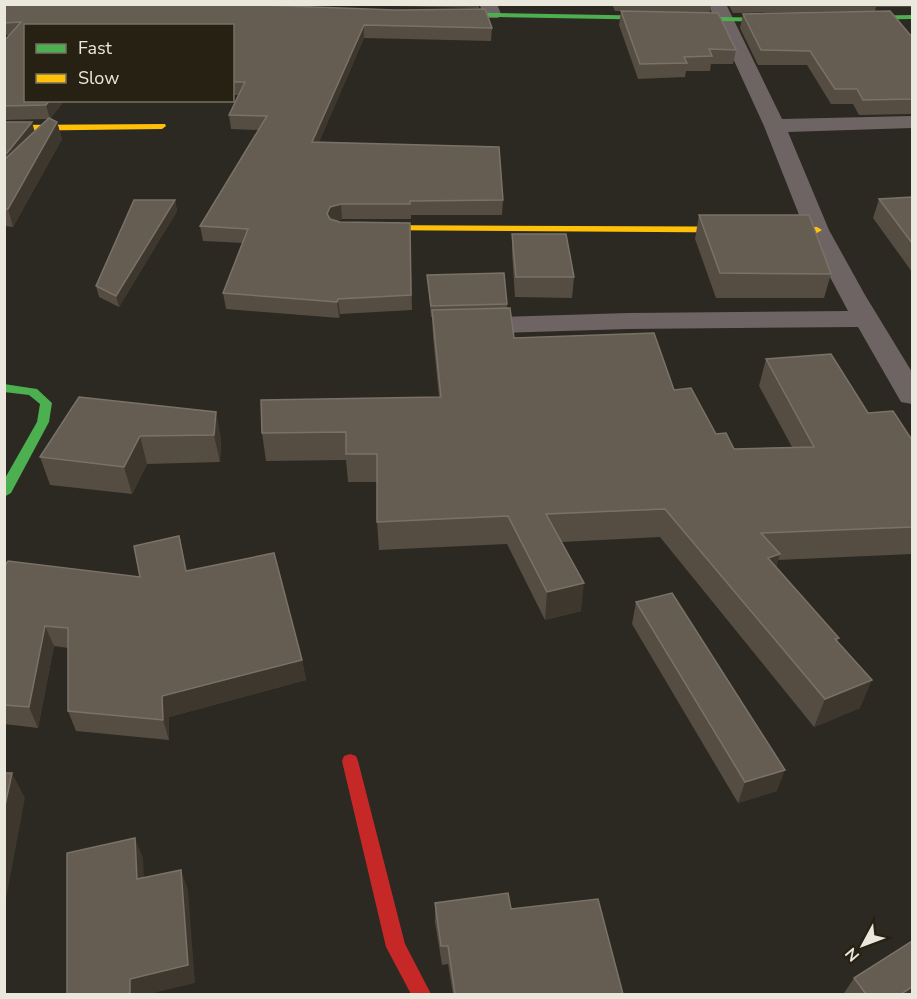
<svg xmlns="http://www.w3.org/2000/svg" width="917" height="999" font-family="'Nunito Sans',sans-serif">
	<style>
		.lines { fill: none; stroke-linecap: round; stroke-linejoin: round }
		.street { fill: #6e6463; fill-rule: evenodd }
		.fast { fill: #4caf50; fill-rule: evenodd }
		.slow { fill: #ffc107; fill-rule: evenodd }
		.jam { fill: #c62828; fill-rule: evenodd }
		.wall { fill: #554c42 }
		.shaded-wall { fill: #3e372e }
		.building { fill: #655c52; stroke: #7a7268; stroke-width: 1.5 }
	</style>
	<rect width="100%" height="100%" fill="#2b2921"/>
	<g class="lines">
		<path class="street" d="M 479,4 L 497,4 L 501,14 L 498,18 L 486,18 Z
			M 708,4 L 726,4 L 782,119 L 912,116 L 912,128 L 788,132 L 829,230 L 865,295 L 912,372 L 912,404 L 901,402 L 858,327 L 628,329 L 466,334 L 456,332 L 452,326 L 456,320 L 466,318 L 628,313 L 848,311 L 805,230 L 764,126 Z"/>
		<path class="fast" d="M 441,12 L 785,18 L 789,20 L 785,22 L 438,16 L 437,14 Z
			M 912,15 L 912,19 L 852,20 L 848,18 L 852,16 Z
			M 4,384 L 37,389 L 52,403 L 49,422 L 11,493 L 4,497 L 4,480 L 37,422 L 40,404 L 29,395 L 4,392 Z"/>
		<path class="slow" d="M 165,124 L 166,126 L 162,129 L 4,131 L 4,125 Z
			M 366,225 L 817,227 L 822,230 L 817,233 L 362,230 L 361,228 Z"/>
		<path class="jam" d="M 350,754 L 356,756 L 358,761 L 405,944 L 431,994 L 411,994 L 386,947 L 342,761 L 344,756 Z"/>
	</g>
	<path class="wall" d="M 4,4 L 492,28 L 491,41 L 364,38 L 319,142 L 503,200 L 502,215 L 411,215 L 411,219 L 342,219 L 335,221 L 340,222 L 410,223 L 412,310 L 340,314 L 339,318 L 226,309 L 223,293 L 243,243 L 203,241 L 200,226 L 259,130 L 231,129 L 229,115 L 238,95 L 232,95 L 232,26 L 26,26 L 65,100 L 50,119 L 57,122 L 62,139 L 13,227 L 4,226 L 4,122 L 35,131 L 48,119 L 4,120 L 4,41 L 9,35 L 4,35 Z
		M 305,4 L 479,4 L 479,8 Z
		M 612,4 L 711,4 L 710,13 L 736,50 L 733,64 L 711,64 L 710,71 L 686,71 L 685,77 L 638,79 L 619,25 L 621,11 L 615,11 Z
		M 728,4 L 912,4 L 912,7 L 876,7 L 875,11 L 733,13 Z
		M 743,14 L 912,37 L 912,114 L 859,115 L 853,104 L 831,104 L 807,65 L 758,65 L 740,28 Z
		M 912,197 L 912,272 L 873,218 L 879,199 Z
		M 175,200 L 177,211 L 119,307 L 99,297 L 96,286 Z
		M 699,215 L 831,274 L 824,298 L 716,298 L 695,239 Z
		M 512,234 L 574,277 L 572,298 L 515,297 L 512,254 Z
		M 427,275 L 507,304 L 507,308 L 514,338 L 674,390 L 716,434 L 734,449 L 792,447 L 759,386 L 766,359 L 868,413 L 912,440 L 912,554 L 778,560 L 776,567 L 839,638 L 837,642 L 860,708 L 814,727 L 660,537 L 562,542 L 581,611 L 545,620 L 507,544 L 379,550 L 377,522 L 377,482 L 348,482 L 346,460 L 266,461 L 262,433 L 439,397 L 433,337 L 432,317 L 431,317 Z
		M 216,412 L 221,440 L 220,462 L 147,464 L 132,494 L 50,485 L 40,457 Z
		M 4,567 L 140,577 L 187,571 L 302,660 L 306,680 L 169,717 L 169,740 L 76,731 L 68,711 L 68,648 L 54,646 L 38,728 L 4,724 Z
		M 636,602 L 777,791 L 738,803 L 632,624 Z
		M 435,903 L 511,909 L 623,994 L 453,994 L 448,964 L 442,965 L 435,922 Z
		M 854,978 L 912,994 L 845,994 L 844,993 Z"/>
	<path class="shaded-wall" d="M 364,25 L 364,38 L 313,156 L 312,142 Z
		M 50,100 L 65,100 L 50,119 L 46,105 Z
		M 32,122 L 36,136 L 11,167 L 7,153 Z
		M 57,122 L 62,139 L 13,227 L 8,209 Z
		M 175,200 L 177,211 L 119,307 L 116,296 Z
		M 341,204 L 342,219 L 331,222 L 327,214 L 330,207 Z
		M 338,299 L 340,314 L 339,318 L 337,302 Z
		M 216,412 L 221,440 L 220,462 L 214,435 Z
		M 140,436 L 147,464 L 132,494 L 124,467 Z
		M 780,554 L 772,582 L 768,558 Z
		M 584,583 L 581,611 L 545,620 L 547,592 Z
		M 45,626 L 54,646 L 38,728 L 29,707 Z
		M 302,660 L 306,680 L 169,717 L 169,740 L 163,720 L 162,696 Z
		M 872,680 L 860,708 L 814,727 L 825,699 Z
		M 785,770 L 777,791 L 738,803 L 745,782 Z
		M 12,773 L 25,798 L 4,909 L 4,810 Z
		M 135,838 L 143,858 L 145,899 L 137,879 Z
		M 181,870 L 188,890 L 195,983 L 149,994 L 126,994 L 130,979 Z
		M 912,987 L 912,994 L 901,994 Z"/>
	<path class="building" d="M 4,4 L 234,4 L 395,10 L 485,9 L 492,28 L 364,25 L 312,142 L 499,147 L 503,200 L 410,201 L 410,204 L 341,204 L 330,207 L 327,214 L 330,219 L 340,222 L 410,223 L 411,295 L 338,299 L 337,302 L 223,293 L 248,229 L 200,226 L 267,116 L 229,115 L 245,82 L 232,82 L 232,26 L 26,26 L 26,100 L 50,100 L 46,105 L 4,106 L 4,41 L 21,22 L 4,23 Z
		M 621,11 L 718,13 L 736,50 L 709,49 L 712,56 L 684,57 L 687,63 L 640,64 Z
		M 890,11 L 912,37 L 912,99 L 863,100 L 857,89 L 835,89 L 810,51 L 761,50 L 743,14 Z
		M 49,118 L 57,122 L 8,209 L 4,209 L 4,160 Z
		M 4,122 L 32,122 L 7,153 L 4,153 Z
		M 912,197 L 912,243 L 879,199 Z
		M 134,200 L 175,200 L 116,296 L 96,286 Z
		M 699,215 L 809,215 L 831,274 L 720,273 Z
		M 512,234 L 566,234 L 574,277 L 516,277 Z
		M 504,273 L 507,304 L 431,306 L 427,275 Z
		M 510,308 L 514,338 L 654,333 L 674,390 L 691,388 L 716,434 L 726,433 L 734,449 L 814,447 L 766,359 L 831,354 L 868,413 L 893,411 L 912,440 L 912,527 L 761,533 L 780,554 L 768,558 L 839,638 L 835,639 L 872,680 L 825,699 L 665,509 L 546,514 L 584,583 L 547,592 L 508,516 L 377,522 L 377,454 L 346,454 L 346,432 L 262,433 L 261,400 L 441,397 L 432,310 Z
		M 79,397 L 216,412 L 214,435 L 140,436 L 124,467 L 40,457 Z
		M 179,536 L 186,571 L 274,553 L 302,660 L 162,696 L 163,720 L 68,711 L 68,628 L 45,626 L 29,707 L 4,705 L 4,567 L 8,561 L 140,577 L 134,546 Z
		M 672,593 L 785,770 L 745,782 L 636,602 Z
		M 4,773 L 12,773 L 4,810 Z
		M 135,838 L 137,879 L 181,870 L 188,965 L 130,979 L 130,993 L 126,994 L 67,994 L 67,853 Z
		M 508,893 L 511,909 L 598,899 L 623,994 L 455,994 L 448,946 L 441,946 L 435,903 Z
		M 912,941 L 912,987 L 901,994 L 866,994 L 854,978 Z"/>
	<rect width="917" height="999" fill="none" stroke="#eae7dd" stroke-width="12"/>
	<rect x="24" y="24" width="210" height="78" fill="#262112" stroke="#747063" stroke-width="1.5"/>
	<rect x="36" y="44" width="30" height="9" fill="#4caf50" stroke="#747063" stroke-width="1.5"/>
	<text x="78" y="54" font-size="18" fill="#eae7dd">Fast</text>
	<rect x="36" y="74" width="30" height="9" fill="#ffc107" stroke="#747063" stroke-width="1.5"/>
	<text x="78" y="84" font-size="18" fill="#eae7dd">Slow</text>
	<g transform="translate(863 945) rotate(229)" stroke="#262112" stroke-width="4.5" paint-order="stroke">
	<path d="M0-4.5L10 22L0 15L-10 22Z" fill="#eae7dd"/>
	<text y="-9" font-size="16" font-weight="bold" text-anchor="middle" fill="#eae7dd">N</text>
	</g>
</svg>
